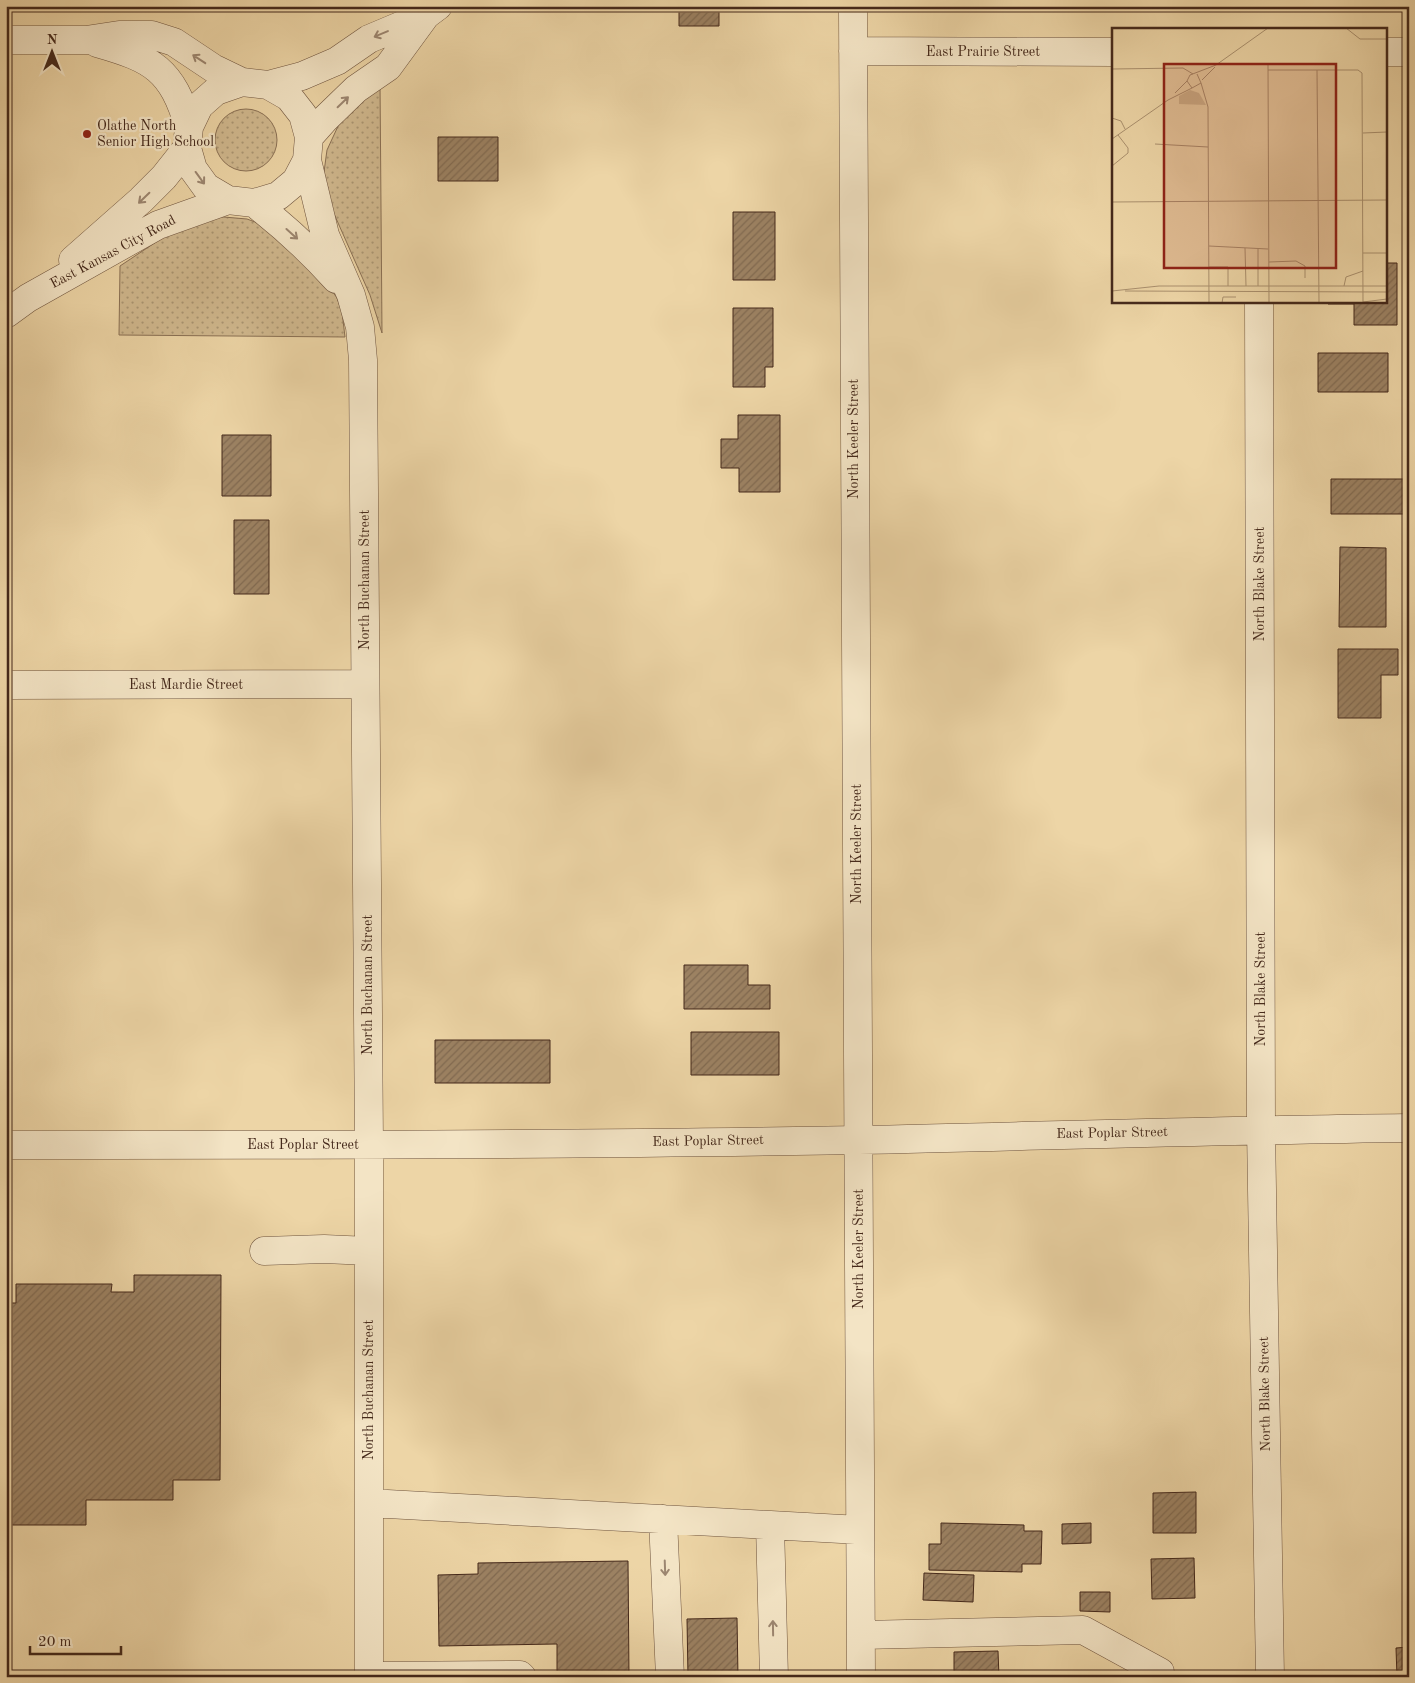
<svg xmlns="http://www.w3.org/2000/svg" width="1415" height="1683" font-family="'Old Standard TT',serif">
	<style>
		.grass { fill: url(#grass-dots); stroke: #8a7054 }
		.building { fill: url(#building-hatch); stroke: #45291b }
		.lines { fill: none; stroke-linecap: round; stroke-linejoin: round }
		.minor-casing { stroke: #6f543e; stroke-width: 29 }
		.minor { stroke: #f3e4c5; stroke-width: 28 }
		.oneway { stroke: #9c8670 }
		.poi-dot { fill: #8f2418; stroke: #f3e4c5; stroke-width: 2 }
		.labels { text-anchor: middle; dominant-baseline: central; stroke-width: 4.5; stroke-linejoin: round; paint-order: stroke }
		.street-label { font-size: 14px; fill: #45291b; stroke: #f3e4c5 }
		.poi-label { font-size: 14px; fill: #45291b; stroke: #f3e4c5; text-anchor: start }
		.inset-road { fill: none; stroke: #aa906e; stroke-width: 1 }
		.view { fill: #8f2418; fill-opacity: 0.15; stroke: #8f2418; stroke-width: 2.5 }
		.inset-edge { fill: none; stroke: #45291b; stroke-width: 2.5 }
	</style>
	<defs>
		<pattern id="grass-dots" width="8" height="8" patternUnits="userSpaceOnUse" patternTransform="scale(1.25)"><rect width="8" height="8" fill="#d0b88e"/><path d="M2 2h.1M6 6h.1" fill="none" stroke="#ab9673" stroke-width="1.8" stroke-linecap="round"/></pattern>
		<pattern id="building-hatch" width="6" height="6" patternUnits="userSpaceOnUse" patternTransform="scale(1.25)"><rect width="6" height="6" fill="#9c8263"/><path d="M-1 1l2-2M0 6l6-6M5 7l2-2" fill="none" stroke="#816a51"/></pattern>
	</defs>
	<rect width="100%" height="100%" fill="#edd5a6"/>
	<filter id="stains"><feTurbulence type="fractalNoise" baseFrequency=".004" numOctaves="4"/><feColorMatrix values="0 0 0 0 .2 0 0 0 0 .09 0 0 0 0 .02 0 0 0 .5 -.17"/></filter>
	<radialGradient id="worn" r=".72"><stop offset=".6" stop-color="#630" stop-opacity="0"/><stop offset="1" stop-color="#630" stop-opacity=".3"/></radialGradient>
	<path class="grass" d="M 380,82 L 382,333 L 370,295 L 331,207 L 324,172 L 327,150 L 339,124 Z
		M215 140a31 31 0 1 1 62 0a31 31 0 1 1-62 0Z
		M 212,216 L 247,219 L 266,226 L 328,285 L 337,298 L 342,312 L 345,337 L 119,335 L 120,266 L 180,226 Z"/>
	<path class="building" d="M 679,6 L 719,6 L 719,26 L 679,26 Z
		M 438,137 L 498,137 L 498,181 L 438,181 Z
		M 733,212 L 775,212 L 775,280 L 733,280 Z
		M 1386,263 L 1397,263 L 1397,325 L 1354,325 L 1354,304 L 1328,304 L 1328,301 L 1386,301 Z
		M 733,308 L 773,308 L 773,367 L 765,367 L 765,387 L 733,387 Z
		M 1318,353 L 1388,353 L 1388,392 L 1318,392 Z
		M 738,415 L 780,415 L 780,492 L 739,492 L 739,468 L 721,468 L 721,439 L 738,439 Z
		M 222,435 L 271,435 L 271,496 L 222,496 Z
		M 1331,479 L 1404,479 L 1404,514 L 1331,514 Z
		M 234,520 L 269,520 L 269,594 L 234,594 Z
		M 1340,547 L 1386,548 L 1386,627 L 1339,627 Z
		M 1338,649 L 1398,649 L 1398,675 L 1381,675 L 1381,718 L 1338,718 Z
		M 684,965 L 748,965 L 748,985 L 770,985 L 770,1009 L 684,1009 Z
		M 691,1032 L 779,1032 L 779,1075 L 691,1075 Z
		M 435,1040 L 550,1040 L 550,1083 L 435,1083 Z
		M 134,1275 L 221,1275 L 220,1480 L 173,1480 L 173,1500 L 86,1500 L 86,1525 L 6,1525 L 6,1303 L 16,1303 L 16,1284 L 112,1284 L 111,1292 L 134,1292 Z
		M 1196,1492 L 1196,1533 L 1153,1533 L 1153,1493 Z
		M 941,1523 L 1024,1525 L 1024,1531 L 1042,1531 L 1041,1564 L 1022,1564 L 1022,1572 L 929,1570 L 929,1544 L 941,1544 Z
		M 1091,1523 L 1091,1543 L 1062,1544 L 1062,1524 Z
		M 1194,1558 L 1195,1598 L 1152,1599 L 1151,1559 Z
		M 628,1561 L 629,1677 L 557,1677 L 557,1644 L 439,1646 L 438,1575 L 478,1574 L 478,1563 Z
		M 924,1573 L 974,1575 L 973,1602 L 923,1600 Z
		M 1080,1592 L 1110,1592 L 1110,1612 L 1080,1611 Z
		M 737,1618 L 738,1677 L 688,1677 L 687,1619 Z
		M 1409,1647 L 1409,1677 L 1397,1677 L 1396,1648 Z
		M 998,1651 L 999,1677 L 954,1677 L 954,1652 Z"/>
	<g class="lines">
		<defs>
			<path id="minor" d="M 853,12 L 861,1677
				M 6,40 L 86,40 L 119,35 L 152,35 L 174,42 L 213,68 L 242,82
				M 97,43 C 153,59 172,69 189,127
				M 853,51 L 1114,52
				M 1386,52 L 1409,52
				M 268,85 L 289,97 L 303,115 L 309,137 L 307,160 L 296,181 L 278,196 L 254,203 L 228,200 L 206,187 L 193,169 L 187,148 L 189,127 L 199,106 L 216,91 L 242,82 L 268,85 L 302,76 L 337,61 L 369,39 L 426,15 L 438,6
				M 309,137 L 325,119 L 356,89 L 388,67 L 426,15
				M 307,160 L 325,235 L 351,295 L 360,327 L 363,360 L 369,1145 L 369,1677
				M 254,203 C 285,227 310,250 336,279
				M 73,260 L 141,200 L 164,177 L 187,148
				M 1259,301 L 1261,1129 L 1270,1677
				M 6,314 L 28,298 L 158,225 L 228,200
				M 6,685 L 365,684
				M 6,1145 C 291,1145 575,1145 859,1140 C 1042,1136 1225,1130 1409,1128
				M 264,1251 L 324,1249 L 369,1251
				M 369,1503 L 860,1530
				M 663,1519 L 670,1677
				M 770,1525 L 774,1677
				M 861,1635 L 1083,1630 L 1160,1672 L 1160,1677
				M 369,1676 L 520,1675 L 522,1677"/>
		</defs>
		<use href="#minor" class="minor-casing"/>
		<use href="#minor" class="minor"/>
	</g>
	<defs><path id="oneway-shaft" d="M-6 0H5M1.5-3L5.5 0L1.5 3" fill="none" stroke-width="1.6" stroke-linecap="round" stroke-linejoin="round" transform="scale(1.25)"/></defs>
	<g class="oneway">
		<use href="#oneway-shaft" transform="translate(381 34) rotate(157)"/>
		<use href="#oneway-shaft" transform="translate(199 59) rotate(-147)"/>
		<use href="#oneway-shaft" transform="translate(343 102) rotate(-44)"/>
		<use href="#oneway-shaft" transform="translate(200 178) rotate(54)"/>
		<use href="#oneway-shaft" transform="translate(144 198) rotate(136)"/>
		<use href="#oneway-shaft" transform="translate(292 234) rotate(42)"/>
		<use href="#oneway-shaft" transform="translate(665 1568) rotate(88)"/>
		<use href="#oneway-shaft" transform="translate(773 1628) rotate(-91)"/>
	</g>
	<circle class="poi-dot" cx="87" cy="134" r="5"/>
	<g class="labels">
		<g class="street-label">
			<text x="983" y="52">East Prairie Street</text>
			<text transform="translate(113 252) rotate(-28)">East Kansas City Road</text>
			<text transform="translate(854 439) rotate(-90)">North Keeler Street</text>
			<text transform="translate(365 580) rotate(-90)">North Buchanan Street</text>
			<text transform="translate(1260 584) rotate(-90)">North Blake Street</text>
			<text x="186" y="685">East Mardie Street</text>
			<text transform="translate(857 844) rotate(-90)">North Keeler Street</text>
			<text transform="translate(368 985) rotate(-90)">North Buchanan Street</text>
			<text transform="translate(1261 989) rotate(-90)">North Blake Street</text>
			<text transform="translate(1112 1133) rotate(-1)">East Poplar Street</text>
			<text transform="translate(708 1141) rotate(-1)">East Poplar Street</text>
			<text x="303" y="1145">East Poplar Street</text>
			<text transform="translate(859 1249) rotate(-90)">North Keeler Street</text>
			<text transform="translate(369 1390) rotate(-90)">North Buchanan Street</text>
			<text transform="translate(1265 1394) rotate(-91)">North Blake Street</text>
		</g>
		<g class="poi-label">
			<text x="97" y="126">Olathe North<tspan x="97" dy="16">Senior High School</tspan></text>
		</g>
	</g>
	<g transform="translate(1112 28)">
		<rect width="275" height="275" fill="#edd5a6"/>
		<path d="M 78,62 L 87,65 L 94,77 L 67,76 L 67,68 Z" fill="#d0b88e"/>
		<path class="inset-road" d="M 234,0 L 248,11 L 275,11M 156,37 L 157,275M 0,41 L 71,40 L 81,46M 156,42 L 246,42 L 250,45 L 251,275M 205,42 L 207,275M 85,46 L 89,55 L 80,60 L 75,53 L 78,47 L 104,37 L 156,0M 90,52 L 103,39M 89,55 L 96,79 L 97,275M 63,65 L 75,53M 0,90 L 9,93 L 13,101M 251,105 L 275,104M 0,111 L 56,72 L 80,60M 43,116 L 96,119M 0,138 L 16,125 L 16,120 L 6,107M 0,174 L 275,172M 97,218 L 156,221M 133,220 L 134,258M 146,221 L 146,258M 251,225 L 275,225M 157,234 L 184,233 L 193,238 L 193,250M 97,239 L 116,239 L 116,258M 232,258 L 234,249 L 251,243M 0,263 L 47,258 L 275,258M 13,263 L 275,264M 251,274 L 275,271M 110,275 L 111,269 L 124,269"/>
		<path class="view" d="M 52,36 L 224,36 L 224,240 L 52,240 Z"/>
		<rect width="275" height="275" class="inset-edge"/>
	</g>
	<rect width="1415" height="1683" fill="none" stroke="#edd5a6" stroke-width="25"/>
	<rect x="8" y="8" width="1400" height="1668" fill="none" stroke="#45291b" stroke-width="2.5"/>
	<rect x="12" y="12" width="1390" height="1658" fill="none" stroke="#45291b"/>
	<g transform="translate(52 52)" stroke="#f3e4c5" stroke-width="4" paint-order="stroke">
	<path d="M0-4L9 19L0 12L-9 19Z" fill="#45291b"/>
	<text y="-8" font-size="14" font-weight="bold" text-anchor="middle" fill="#45291b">N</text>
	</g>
	<path d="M30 1646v8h91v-8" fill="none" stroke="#45291b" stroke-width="2.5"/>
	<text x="38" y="1646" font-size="15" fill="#45291b" stroke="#f3e4c5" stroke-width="4" paint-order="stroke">20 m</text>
	<rect width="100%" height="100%" filter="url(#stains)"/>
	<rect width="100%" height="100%" fill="url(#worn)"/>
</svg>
